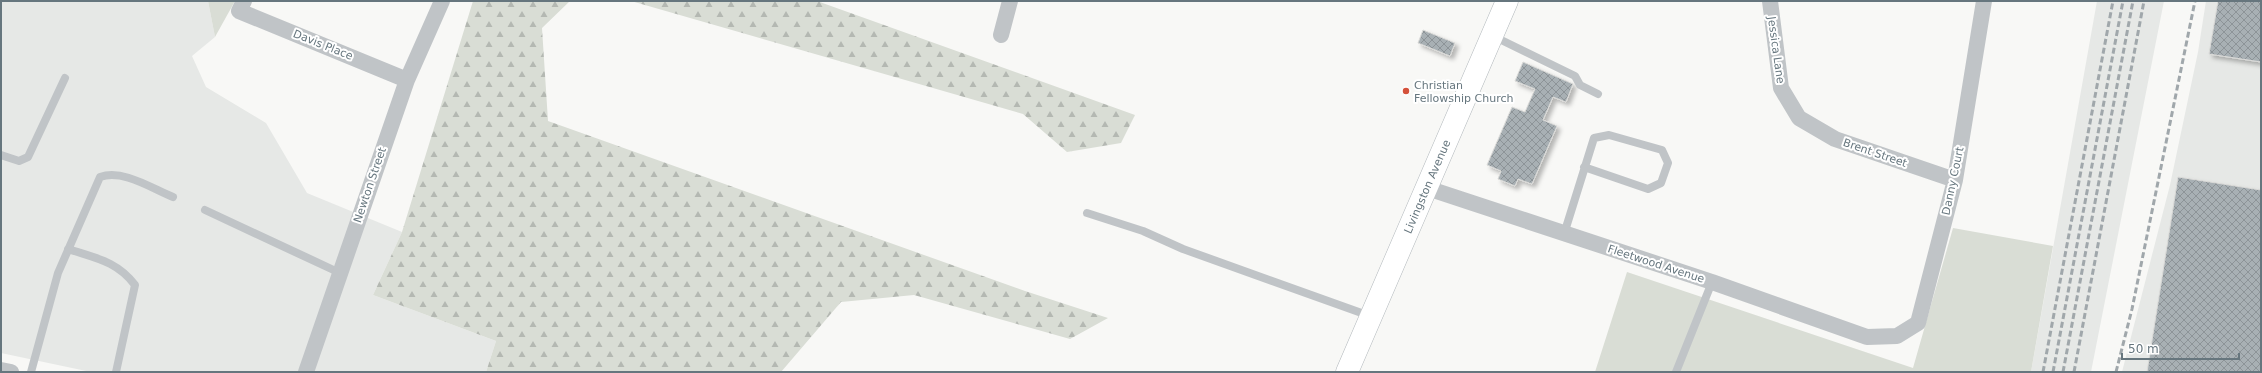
<svg xmlns="http://www.w3.org/2000/svg" width="2262" height="373" font-family="'DejaVu Sans',sans-serif">
	<style>
		.built { fill: #e6e8e6 }
		.green { fill: #d9ddd5 }
		.forest { fill: url(#forest-firs) }
		.building { fill: url(#building-cross-hatch); stroke: #dadad8; filter: url(#shadow) }
		.lines { fill: none; stroke-linecap: round; stroke-linejoin: round }
		.secondary-casing { stroke: #b2b8bc; stroke-width: 23 }
		.lane { stroke: #c0c4c7; stroke-width: 8 }
		.street { stroke: #c0c4c7; stroke-width: 16 }
		.secondary { stroke: #fff; stroke-width: 22 }
		.rail { stroke: #a0a7ab; stroke-width: 3; stroke-dasharray: 6 3; stroke-linecap: butt }
		.poi-dot { fill: #d4513a; stroke: #fff; stroke-width: 1.5 }
		.labels { text-anchor: middle; dominant-baseline: central; stroke-width: 4; stroke-linejoin: round; paint-order: stroke }
		.street-label { font-size: 11px; fill: #66767e; stroke: #fff }
		.poi-label { font-size: 11px; fill: #66767e; stroke: #fff; text-anchor: start }
	</style>
	<defs>
		<pattern id="forest-firs" width="22" height="20" patternUnits="userSpaceOnUse"><rect width="22" height="20" fill="#d9ddd5"/><path d="M5 1l3.5 6h-7zM16 11l3.5 6h-7z" fill="#b4b8b2"/></pattern>
		<pattern id="building-cross-hatch" width="8" height="8" patternUnits="userSpaceOnUse"><rect width="8" height="8" fill="#a8b0b4"/><path d="M0 0l8 8M0 8l8-8" fill="none" stroke="#8d9498"/></pattern>
		<filter id="shadow"><feDropShadow dx="3.5" dy="3.5" stdDeviation="2" flood-color="#0004"/></filter>
	</defs>
	<rect width="100%" height="100%" fill="#f8f8f6"/>
	<path class="built" d="M 1,1 L 208,1 L 215,37 L 192,56 L 206,87 L 266,123 L 307,193 L 402,232 L 373,295 L 496,341 L 486,372 L 91,372 L 1,353 Z
		M 2097,1 L 2164,1 L 2091,372 L 2031,372 Z
		M 2206,1 L 2261,1 L 2261,372 L 2122,372 L 2170,185 L 2198,52 Z"/>
	<path class="green" d="M 208,1 L 235,1 L 215,37 Z
		M 1953,228 L 2053,246 L 2031,372 L 1595,372 L 1627,272 L 1913,368 Z"/>
	<path class="forest" d="M 473,1 L 570,1 L 542,28 L 548,121 L 1025,291 L 1108,318 L 1070,339 L 914,295 L 841,302 L 781,372 L 486,372 L 496,341 L 373,295 L 402,232 Z
		M 631,1 L 817,1 L 1135,115 L 1121,143 L 1067,152 L 1023,114 Z"/>
	<path class="building" d="M 2218,1 L 2261,1 L 2261,62 L 2209,54 Z
		M 1423,30 L 1455,43 L 1450,56 L 1418,43 Z
		M 1523,62 L 1573,84 L 1566,102 L 1553,97 L 1543,120 L 1557,126 L 1532,184 L 1518,179 L 1515,186 L 1498,179 L 1501,171 L 1487,165 L 1512,107 L 1525,112 L 1535,89 L 1515,81 Z
		M 2178,177 L 2261,190 L 2261,372 L 2147,372 Z"/>
	<g class="lines">
		<defs>
			<g id="secondary">
				<path id="s1" d="M 1347,372 L 1507,1"/>
			</g>
		</defs>
		<use href="#secondary" class="secondary-casing"/>
		<path class="lane" d="M 1493,36 L 1575,76 L 1580,85 L 1598,94
			M 1,155 L 19,161 L 28,157 L 65,78
			M 205,210 L 340,273
			M 1087,213 L 1143,231 L 1183,249 L 1370,316
			M 1564,234 L 1594,138 L 1609,135 L 1662,150 L 1668,163 L 1661,183 L 1648,189 L 1584,167
			M 68,249 C 95,258 117,261 135,285 L 116,372
			M 31,372 L 58,273 L 100,177 C 123,169 151,188 173,197
			M 1676,372 L 1712,282"/>
		<path class="street" d="M 244,1 L 239,11 L 407,80
			M 1770,1 L 1781,88 L 1799,118 L 1835,139 L 1955,180
			M 1001,35 L 1010,1
			M 1427,188 L 1712,282 L 1867,337 L 1897,336 L 1918,323 L 1955,180 L 1984,1
			M 1,370 L 11,372
			M 306,372 L 407,80 L 442,1"/>
		<use href="#secondary" class="secondary"/>
		<path class="rail" d="M 2043,372 L 2113,1
			M 2053,372 L 2123,1
			M 2063,372 L 2133,1
			M 2074,372 L 2144,1
			M 2116,372 L 2132,309 L 2195,1"/>
	</g>
	<circle class="poi-dot" cx="1406" cy="91" r="4"/>
	<g class="labels">
		<g class="street-label">
			<text transform="translate(323 45) rotate(22)">Davis Place</text>
			<text transform="translate(1776 50) rotate(82)">Jessica Lane</text>
			<text transform="translate(1875 153) rotate(19)">Brent Street</text>
			<text transform="translate(1953 181) rotate(-78)">Danny Court</text>
			<text transform="translate(370 185) rotate(-71)">Newton Street</text>
			<text stroke="none"><textPath href="#s1" startOffset="202">Livingston Avenue</textPath></text>
			<text transform="translate(1656 264) rotate(18)">Fleetwood Avenue</text>
		</g>
		<g class="poi-label">
			<text x="1414" y="85">Christian<tspan x="1414" dy="13">Fellowship Church</tspan></text>
		</g>
	</g>
	<rect width="2262" height="373" fill="none" stroke="#66767e" stroke-width="4"/>
	<path d="M2122 353v6h117v-6" fill="none" stroke="#66767e" stroke-width="2"/>
	<text x="2128" y="353" font-size="12" fill="#66767e" stroke="#ffffff" stroke-width="3" paint-order="stroke">50 m</text>
</svg>
